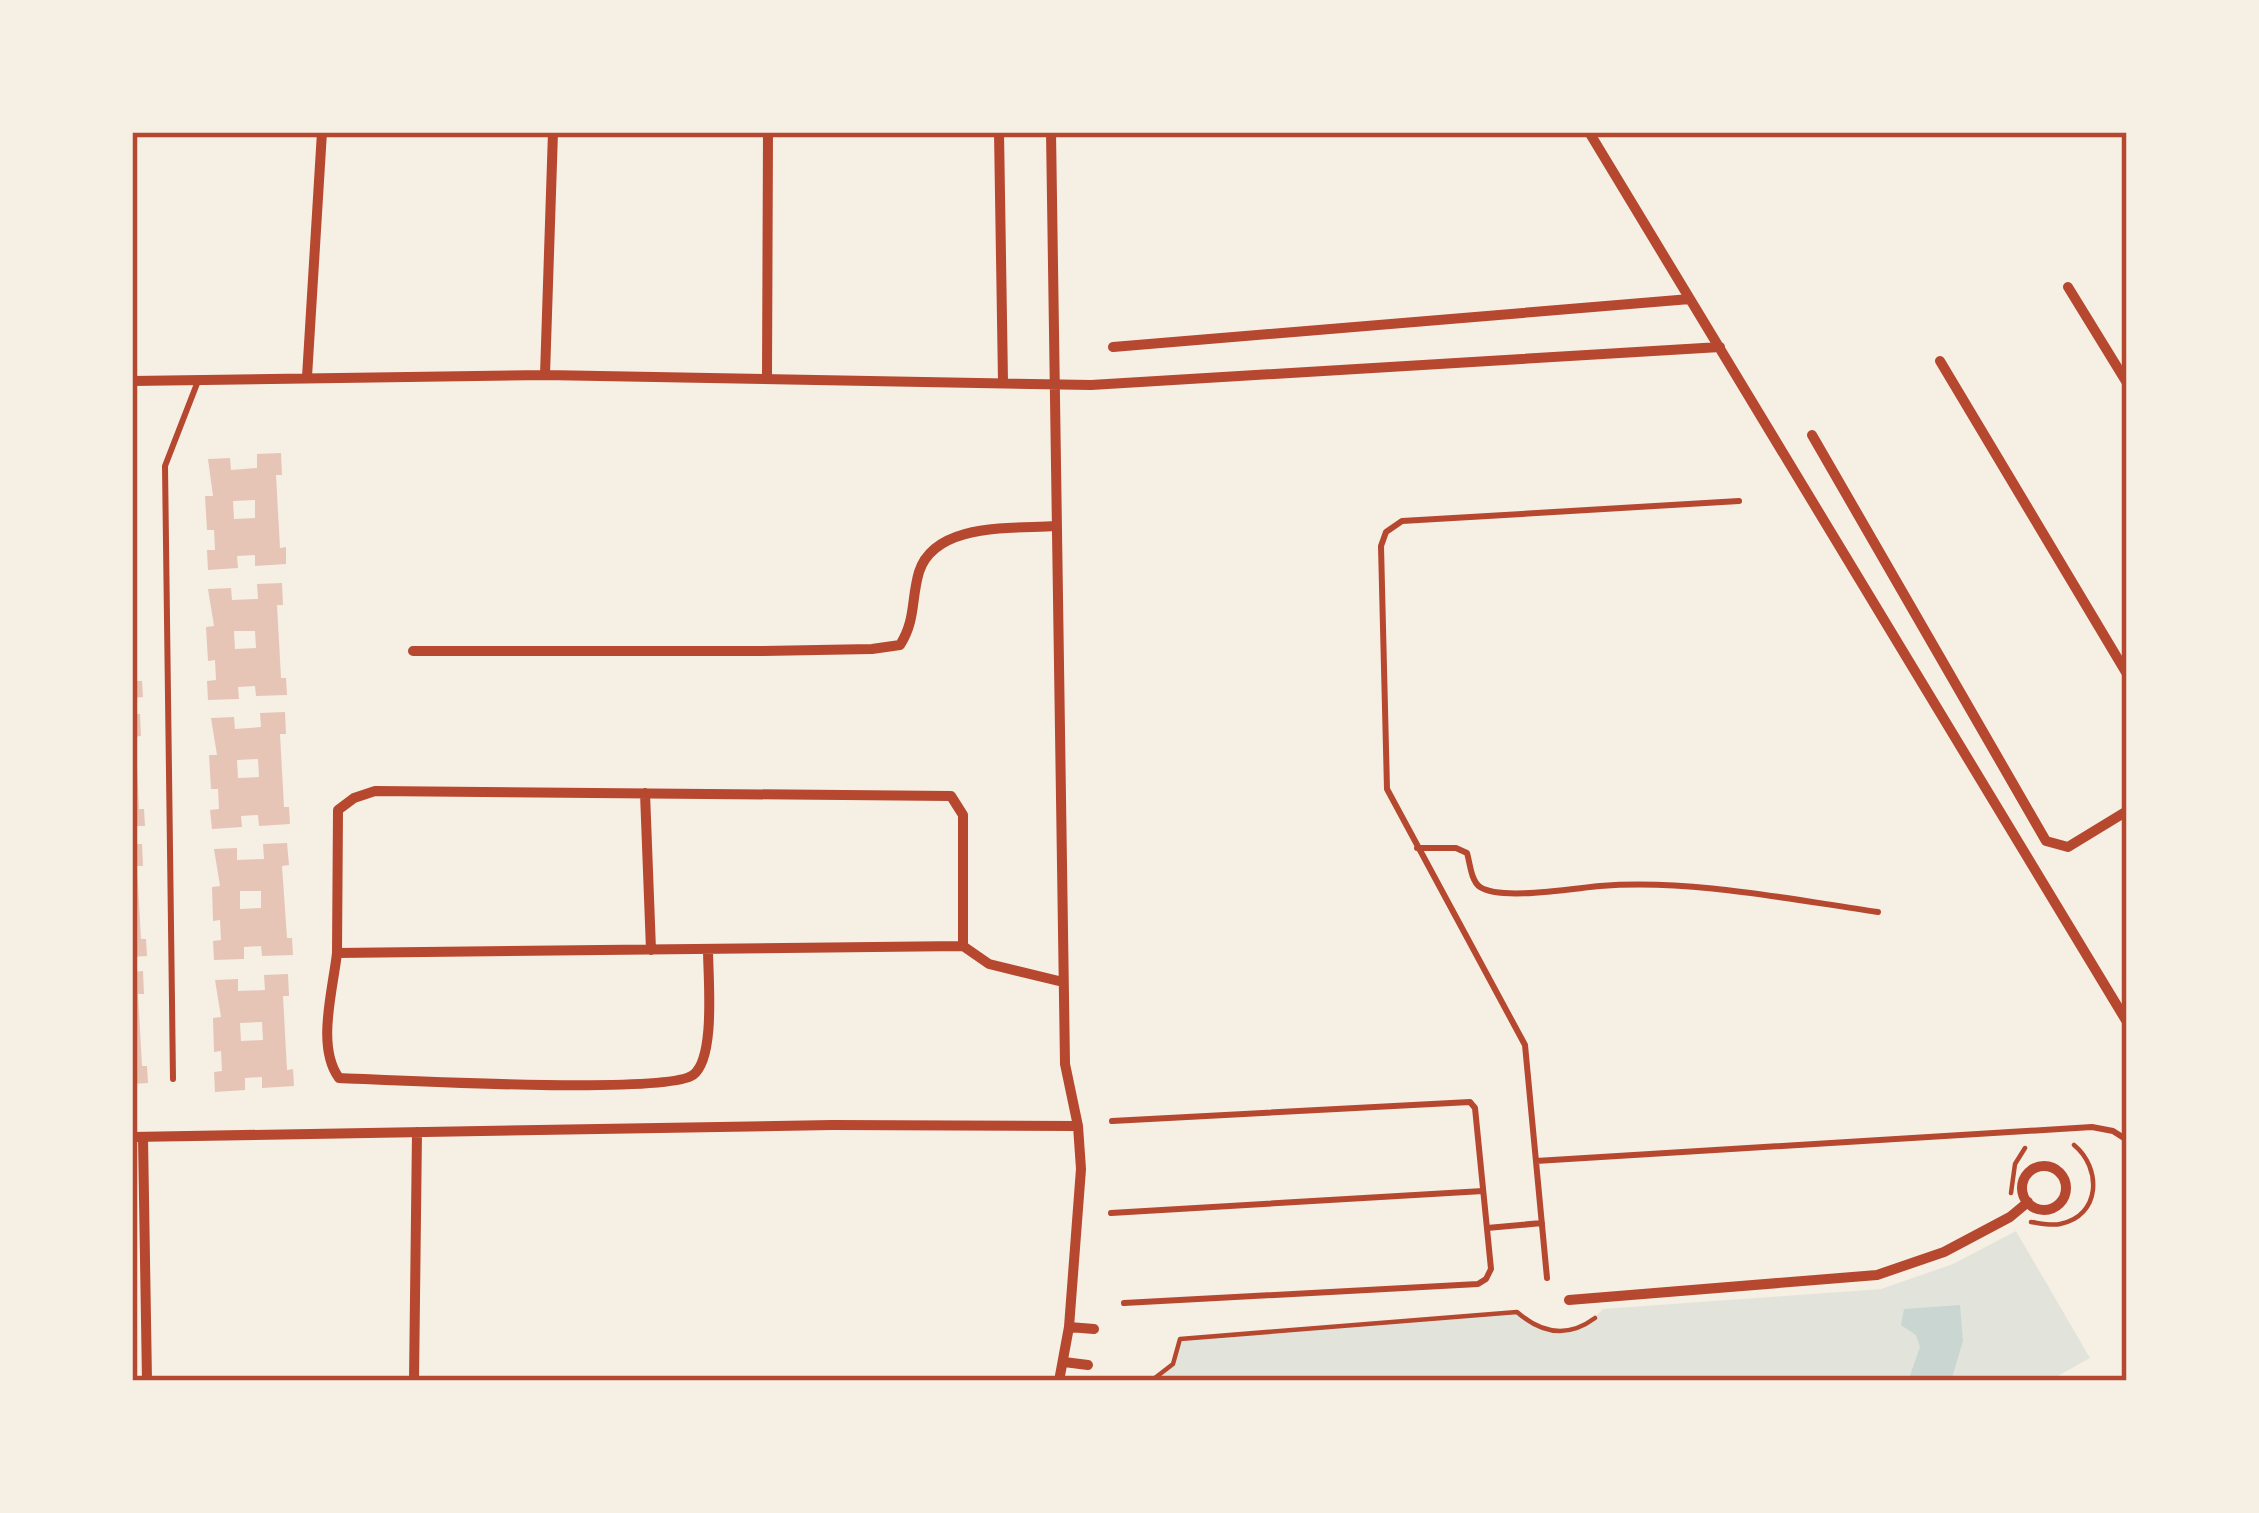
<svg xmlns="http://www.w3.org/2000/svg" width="2259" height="1513" font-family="Arial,sans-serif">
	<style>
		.green { fill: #e2e4dc }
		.water { fill: #c9d6d2 }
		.building { fill: #e6c5b7; fill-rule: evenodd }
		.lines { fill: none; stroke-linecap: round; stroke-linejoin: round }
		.path { stroke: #b5482f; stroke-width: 4.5 }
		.service { stroke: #b5482f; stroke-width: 6 }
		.minor { stroke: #b5482f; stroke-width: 10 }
		.neatline { fill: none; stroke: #b5482f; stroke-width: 4.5 }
	</style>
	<rect width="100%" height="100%" fill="#f6efe4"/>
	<path class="green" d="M 2016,1231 L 2090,1358 L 2049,1381 L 1151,1381 L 1173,1364 L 1180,1339 L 1517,1312 C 1544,1336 1578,1336 1603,1309 L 1881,1289 L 1953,1264 Z"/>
	<path class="water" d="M 1960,1305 L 1963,1341 L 1951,1381 L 1908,1381 L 1920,1347 L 1916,1335 L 1901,1325 L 1904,1309 Z"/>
	<path class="building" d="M 281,453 L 282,475 L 276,475 L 280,548 L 286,547 L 286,564 L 255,566 L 255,555 L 237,556 L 238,568 L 208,570 L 207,550 L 215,550 L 214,530 L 207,530 L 205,496 L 213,496 L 208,459 L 230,458 L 231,470 L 257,468 L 257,454 ZM 255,500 L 255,518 L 234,519 L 233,501 Z
		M 282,583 L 283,605 L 277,605 L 281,678 L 286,678 L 287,695 L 256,696 L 255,686 L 238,687 L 239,699 L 208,700 L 207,681 L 216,680 L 215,660 L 208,661 L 206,627 L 214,626 L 208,589 L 231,588 L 232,600 L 258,599 L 257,584 ZM 234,631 L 255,631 L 256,648 L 235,649 Z
		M 132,660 L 136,660 L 137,681 L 142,681 L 143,697 L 132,698 Z
		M 285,712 L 286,734 L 280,734 L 284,807 L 289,807 L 290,824 L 259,826 L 258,815 L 241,816 L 242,827 L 212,829 L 210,810 L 219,809 L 218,789 L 211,789 L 209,755 L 217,755 L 211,718 L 234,717 L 235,729 L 261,727 L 260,713 ZM 258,759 L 259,777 L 238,778 L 237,760 Z
		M 132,714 L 140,714 L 141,736 L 132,737 Z
		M 132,745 L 136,745 L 139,809 L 144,809 L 145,826 L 132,826 Z
		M 287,843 L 289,865 L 282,866 L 287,938 L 292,938 L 293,955 L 262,956 L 261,946 L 244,947 L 244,959 L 214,960 L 213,941 L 221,940 L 220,920 L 213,921 L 212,887 L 220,886 L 214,849 L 237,848 L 237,860 L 264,859 L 263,844 ZM 240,891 L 261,891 L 261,908 L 240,909 Z
		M 132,844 L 142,844 L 143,866 L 137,866 L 141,939 L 146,939 L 147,956 L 132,957 Z
		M 143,971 L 144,994 L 138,994 L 142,1066 L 147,1066 L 148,1083 L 132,1084 L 132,972 Z
		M 288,974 L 289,996 L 283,996 L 287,1070 L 293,1069 L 294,1086 L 262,1088 L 262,1077 L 245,1078 L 245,1090 L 215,1092 L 214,1072 L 222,1071 L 221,1051 L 214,1052 L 213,1018 L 221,1017 L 215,980 L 238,979 L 238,991 L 265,990 L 264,975 ZM 262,1022 L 263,1040 L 241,1041 L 240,1023 Z"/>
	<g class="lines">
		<path class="path" d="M 2011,1193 L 2015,1164 L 2025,1148
			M 2031,1222 C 2039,1223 2051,1226 2060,1224 C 2101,1216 2102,1168 2074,1145
			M 1151,1381 L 1173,1364 L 1180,1339 L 1517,1312 C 1542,1334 1568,1338 1595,1318"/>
		<path class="service" d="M 1417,848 L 1456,848 L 1467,853 C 1470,863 1471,881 1480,887 C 1501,901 1575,888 1600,886 C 1692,879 1787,899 1878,912
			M 173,1079 L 165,466 L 198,381
			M 1112,1121 L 1470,1102 L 1475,1108 L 1491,1269 L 1486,1279 L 1478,1284 L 1124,1303
			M 1536,1161 L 2092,1127 L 2113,1131 L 2127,1140
			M 1111,1213 L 1483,1191
			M 1487,1228 L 1542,1223
			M 1547,1278 L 1525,1045 L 1387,789 L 1381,546 L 1386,532 L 1402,521 L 1739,501"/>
		<path class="minor" d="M 999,132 L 1003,382
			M 1051,132 L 1065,1064 L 1078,1126 L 1081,1169 L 1069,1327 L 1059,1381
			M 1589,132 L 2127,1022
			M 2068,287 L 2127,383
			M 1113,347 L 1690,299
			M 1940,361 L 2127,674
			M 545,375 L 553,132
			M 307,377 L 322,132
			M 767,377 L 768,132
			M 132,381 L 545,375 L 1091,385 L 1720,347
			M 1812,435 L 2046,841 L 2068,847 L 2127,811
			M 413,651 L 763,651 L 872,649 L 900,645 C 916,620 911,599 919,572 C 935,522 1013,529 1055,526
			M 645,793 L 651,950
			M 963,946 L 963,815 L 951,796 L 375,791 L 354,798 L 338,810 L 337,953 L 963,946 L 989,964 L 1063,982
			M 337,953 C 333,990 316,1047 339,1078 C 391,1080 665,1095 693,1075 C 716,1058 708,978 708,949
			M 132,1137 L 832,1125 L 1078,1126
			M 143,1137 L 147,1381
			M2022 1188a22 22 0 1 1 44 0a22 22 0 1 1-44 0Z
			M 1569,1300 L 1877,1275 L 1944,1252 L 2010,1217 L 2028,1202
			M 1069,1327 L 1094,1329
			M 1064,1362 L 1088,1365
			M 414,1381 L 417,1132"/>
	</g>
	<rect width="2259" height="1513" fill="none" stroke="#f6efe4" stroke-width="270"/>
	<rect x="135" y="135" width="1989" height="1243" class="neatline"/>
</svg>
